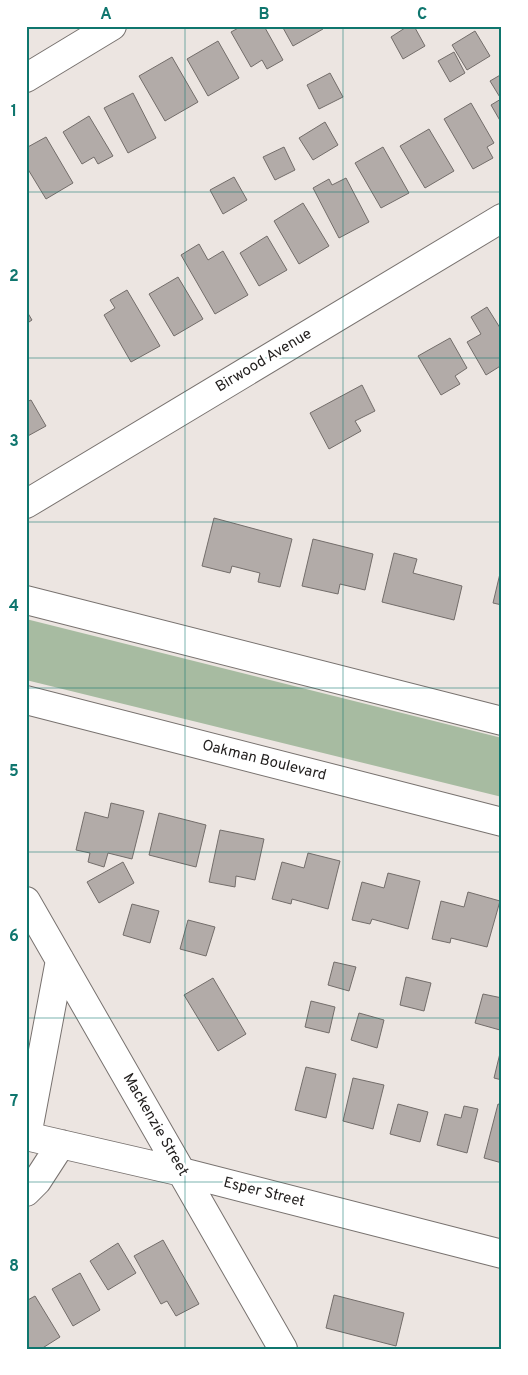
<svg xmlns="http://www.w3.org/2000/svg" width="528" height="1375" font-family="Overpass,sans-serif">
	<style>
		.green { fill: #a7bba1 }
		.building { fill: #b2aba8; stroke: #736d6a }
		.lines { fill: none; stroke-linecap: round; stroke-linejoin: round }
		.minor-casing { stroke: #78726f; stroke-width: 30 }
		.minor { stroke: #fff; stroke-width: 28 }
		.grid { fill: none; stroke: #0f766e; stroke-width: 1; stroke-opacity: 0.55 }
		.labels { text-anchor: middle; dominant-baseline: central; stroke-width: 5; stroke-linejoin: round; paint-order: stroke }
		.street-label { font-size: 15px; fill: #211e1d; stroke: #fff }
		.neatline { fill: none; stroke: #0f766e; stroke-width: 2 }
		.grid-label { font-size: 16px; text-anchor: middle; font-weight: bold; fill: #0f766e }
	</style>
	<rect width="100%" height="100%" fill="#ece5e1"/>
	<path class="green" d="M 26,619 L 502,738 L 502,797 L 26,680 Z"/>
	<path class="building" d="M 242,26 L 264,26 L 283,60 L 267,69 L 262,60 L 251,67 L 231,32 Z
		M 282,26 L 322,26 L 323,29 L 293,46 Z
		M 408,26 L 414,26 L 425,46 L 403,59 L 391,37 Z
		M 475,31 L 490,56 L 467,70 L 452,45 Z
		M 218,41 L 239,78 L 208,96 L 187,59 Z
		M 454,52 L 465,73 L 450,82 L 438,61 Z
		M 172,57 L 198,102 L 165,121 L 139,76 Z
		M 330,73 L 343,97 L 319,109 L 307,85 Z
		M 502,74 L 502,124 L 491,105 L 501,99 L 490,81 Z
		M 133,93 L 156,138 L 128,153 L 104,108 Z
		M 471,103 L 494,143 L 487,147 L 493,158 L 473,169 L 444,119 Z
		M 89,116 L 113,156 L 98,164 L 94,157 L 82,164 L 63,132 Z
		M 325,122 L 338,145 L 313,160 L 299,138 Z
		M 429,129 L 454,171 L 425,188 L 400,146 Z
		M 46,137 L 73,183 L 46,199 L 26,166 L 26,148 Z
		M 284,147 L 295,170 L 275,180 L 263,157 Z
		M 383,147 L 409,193 L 381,208 L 355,163 Z
		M 234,177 L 247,200 L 223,214 L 210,190 Z
		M 346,178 L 369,222 L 339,238 L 313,188 L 329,179 L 332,185 Z
		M 303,203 L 329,246 L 299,264 L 274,221 Z
		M 267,236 L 287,270 L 259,286 L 240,253 Z
		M 199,244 L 208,260 L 223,251 L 248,295 L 215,314 L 181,255 Z
		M 178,277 L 203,319 L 174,336 L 149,294 Z
		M 127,290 L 160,346 L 131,362 L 104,315 L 115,308 L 110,300 Z
		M 487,307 L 502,331 L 502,365 L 486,375 L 467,342 L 481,334 L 471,317 Z
		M 26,310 L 32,320 L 26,324 Z
		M 450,338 L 467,368 L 455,376 L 460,384 L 441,395 L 418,356 Z
		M 362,385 L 375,411 L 355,421 L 361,431 L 329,449 L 310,413 Z
		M 31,400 L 46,426 L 26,437 L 26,402 Z
		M 214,518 L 292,539 L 280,587 L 258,582 L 260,573 L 232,566 L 230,573 L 202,566 Z
		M 313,539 L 373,554 L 365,590 L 340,584 L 338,594 L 302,586 Z
		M 394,553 L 417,559 L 413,573 L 462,586 L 454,620 L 382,602 Z
		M 502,565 L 502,605 L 493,603 Z
		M 111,803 L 144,811 L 132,859 L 108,853 L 104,867 L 88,862 L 90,853 L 76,850 L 85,812 L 108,818 Z
		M 159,813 L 206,825 L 196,867 L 149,855 Z
		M 220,830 L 264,839 L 255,880 L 236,876 L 235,887 L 209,882 Z
		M 308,853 L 340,861 L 328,909 L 292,899 L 291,904 L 272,899 L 282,862 L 304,868 Z
		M 123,862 L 134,883 L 99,903 L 87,882 Z
		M 388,873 L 420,881 L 408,929 L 372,919 L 370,924 L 352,920 L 362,882 L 384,888 Z
		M 468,892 L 500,901 L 487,947 L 451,938 L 450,943 L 432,939 L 441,901 L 464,907 Z
		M 132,904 L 159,911 L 150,943 L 123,935 Z
		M 188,920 L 215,927 L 206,956 L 180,949 Z
		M 334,962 L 356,967 L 349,991 L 328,985 Z
		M 406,977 L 431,983 L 424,1011 L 400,1005 Z
		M 213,978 L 246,1034 L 218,1051 L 184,995 Z
		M 483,994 L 502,998 L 502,1022 L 500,1030 L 475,1023 Z
		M 311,1001 L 335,1007 L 329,1033 L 305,1027 Z
		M 359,1013 L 384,1020 L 377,1048 L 351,1040 Z
		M 501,1049 L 502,1049 L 502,1080 L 494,1078 Z
		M 306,1067 L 336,1074 L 326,1118 L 295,1110 Z
		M 353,1078 L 384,1085 L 373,1129 L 343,1121 Z
		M 398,1104 L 428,1112 L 420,1142 L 390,1134 Z
		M 498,1104 L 502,1105 L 502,1163 L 484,1158 Z
		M 464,1106 L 478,1109 L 467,1153 L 437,1145 L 445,1114 L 461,1118 Z
		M 163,1240 L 199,1304 L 176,1316 L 167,1301 L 161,1304 L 134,1256 Z
		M 118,1243 L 136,1273 L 108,1290 L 90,1261 Z
		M 80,1273 L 100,1310 L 73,1326 L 52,1289 Z
		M 334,1295 L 404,1313 L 396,1346 L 326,1328 Z
		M 35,1296 L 60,1337 L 41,1349 L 30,1349 L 26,1342 L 26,1301 Z"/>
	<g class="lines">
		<defs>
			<path id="minor" d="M 26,78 L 112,26
				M 26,504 L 502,218
				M 26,600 L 502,721
				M 26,700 L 502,822
				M 26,901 L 283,1349
				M 26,1136 L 182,1172 L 502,1254
				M 27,1136 L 60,960
				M 26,1192 L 37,1181 L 61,1144"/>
		</defs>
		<use href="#minor" class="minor-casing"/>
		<use href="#minor" class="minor"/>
	</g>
	<path class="grid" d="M 185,26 L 185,1349M 343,26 L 343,1349M 26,192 L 502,192M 26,358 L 502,358M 26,522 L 502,522M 26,688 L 502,688M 26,852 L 502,852M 26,1018 L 502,1018M 26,1182 L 502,1182"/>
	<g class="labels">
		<g class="street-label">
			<text transform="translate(264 361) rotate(-31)">Birwood Avenue</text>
			<text transform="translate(264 761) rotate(14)">Oakman Boulevard</text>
			<text transform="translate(155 1125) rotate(60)">Mackenzie Street</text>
			<text transform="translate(264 1193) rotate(14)">Esper Street</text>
		</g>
	</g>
	<rect width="528" height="1375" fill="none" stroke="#ffffff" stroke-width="55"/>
	<rect x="28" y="28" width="472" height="1320" class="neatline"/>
	<g class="grid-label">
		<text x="106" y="19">A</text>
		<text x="264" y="19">B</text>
		<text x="422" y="19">C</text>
		<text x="14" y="116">1</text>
		<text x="14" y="281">2</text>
		<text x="14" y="446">3</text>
		<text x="14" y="611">4</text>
		<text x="14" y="776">5</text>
		<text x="14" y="941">6</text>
		<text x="14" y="1106">7</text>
		<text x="14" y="1271">8</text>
	</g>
</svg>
